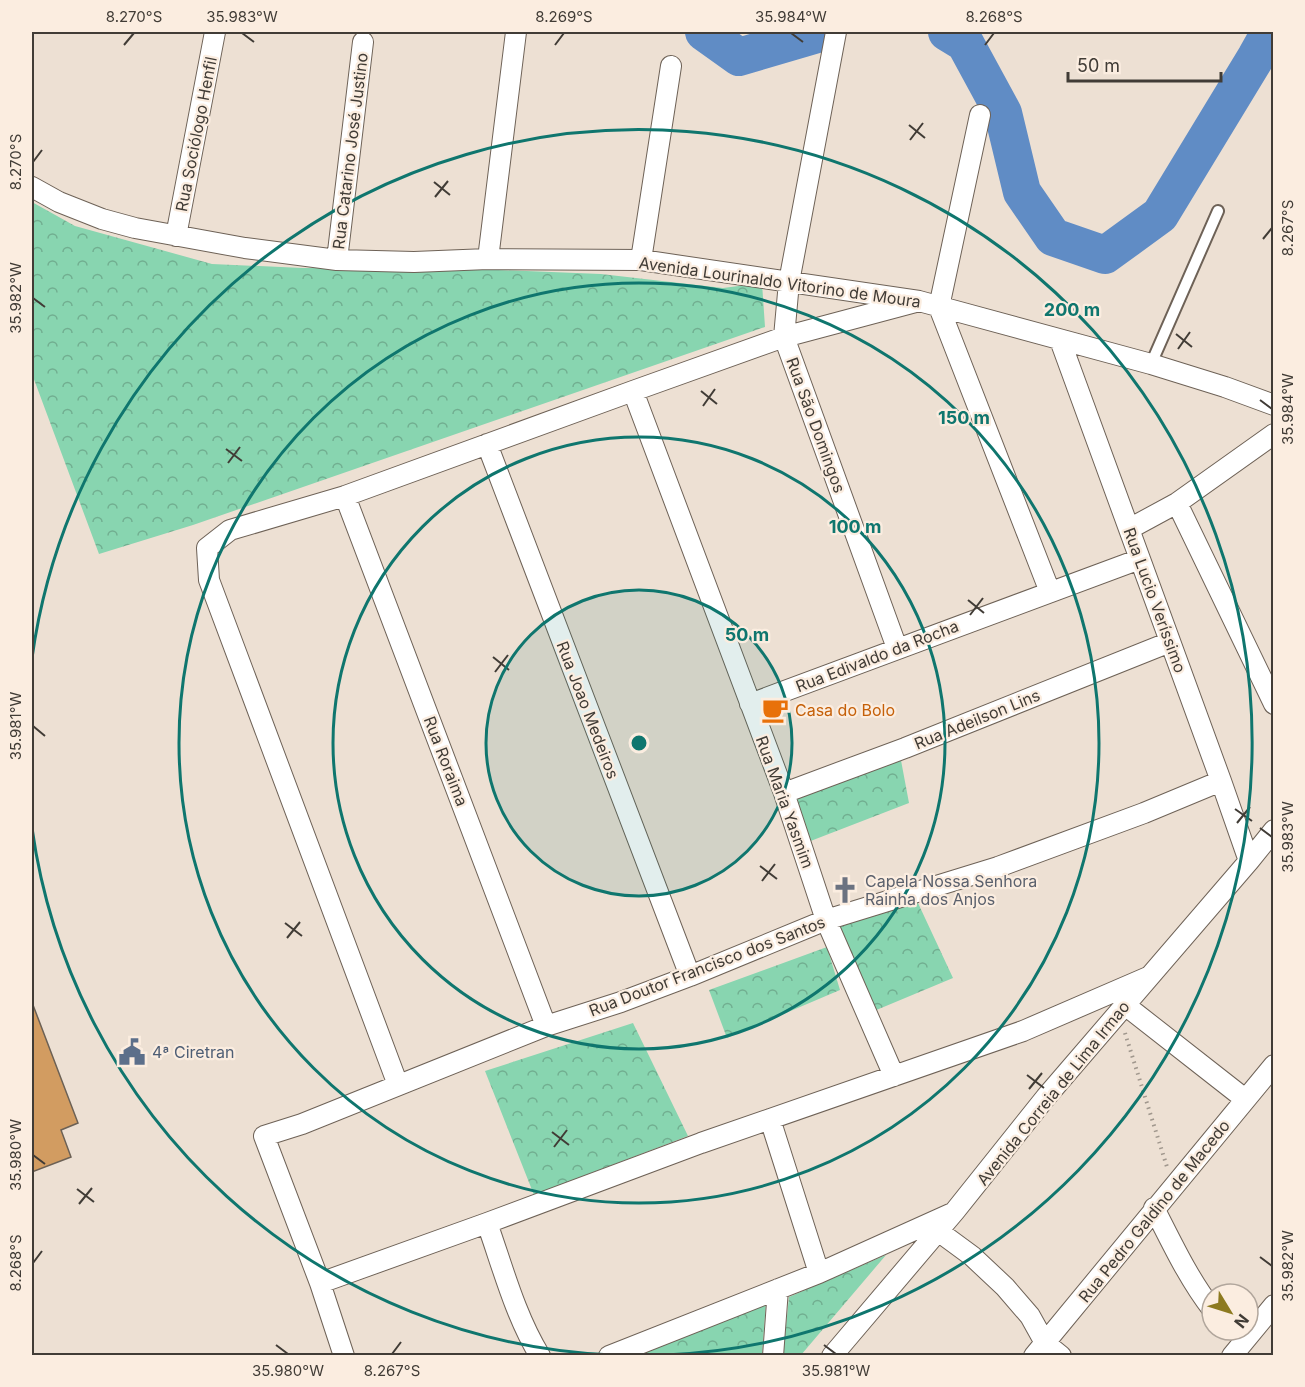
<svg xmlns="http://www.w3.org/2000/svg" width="1305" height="1387" font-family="Inter,sans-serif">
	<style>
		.park { fill: url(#park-crowns) }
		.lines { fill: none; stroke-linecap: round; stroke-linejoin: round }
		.river { stroke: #608cc5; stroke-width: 38 }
		.building { fill: #d29c61; stroke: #6c6155; stroke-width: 1.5 }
		.service-casing { stroke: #6e6257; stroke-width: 14 }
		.minor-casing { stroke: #6e6257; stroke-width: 22 }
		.path { stroke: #a0978d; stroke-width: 4; stroke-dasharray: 1.5 4.5; stroke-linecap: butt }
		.service { stroke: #fff; stroke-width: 10 }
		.minor { stroke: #fff; stroke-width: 20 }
		.ticks { fill: none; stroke: #413c36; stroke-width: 2 }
		.ring { fill: none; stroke: #0f766e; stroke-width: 3 }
		.labels { text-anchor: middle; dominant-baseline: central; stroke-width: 4.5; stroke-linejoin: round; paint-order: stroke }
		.street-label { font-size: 16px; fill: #413c36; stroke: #fbede0 }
		.food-label { font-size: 16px; fill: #c56008; stroke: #fbede0; text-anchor: start }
		.worship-label { font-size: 16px; fill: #5b616d; stroke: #fbede0; text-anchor: start }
		.service-label { font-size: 16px; fill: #4e5e75; stroke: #fbede0; text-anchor: start }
		.centre { fill: #0f766e; stroke: #fbede0; stroke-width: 3 }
		.ring-label { font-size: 18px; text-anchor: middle; font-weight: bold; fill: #0f766e; stroke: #fbede0; stroke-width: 4.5; stroke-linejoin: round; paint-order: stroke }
		.neatline { fill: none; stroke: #413c36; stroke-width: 2 }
		.ticks-label { font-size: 15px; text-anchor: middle; fill: #413c36 }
	</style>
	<defs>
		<pattern id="park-crowns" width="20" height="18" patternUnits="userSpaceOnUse" patternTransform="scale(1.5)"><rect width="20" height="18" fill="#88d5b0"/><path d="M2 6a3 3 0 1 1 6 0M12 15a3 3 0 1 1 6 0" fill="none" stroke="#71ae90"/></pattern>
	</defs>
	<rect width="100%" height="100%" fill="#ede0d3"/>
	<path class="park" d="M 32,202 L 75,226 L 212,264 L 303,268 L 474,269 L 601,274 L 723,288 L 762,283 L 765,327 L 193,525 L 99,554 L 32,374 Z
		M 900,755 L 909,803 L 808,842 L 792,797 Z
		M 918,903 L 953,978 L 874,1011 L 838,925 Z
		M 827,947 L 840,990 L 727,1038 L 709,990 Z
		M 633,1023 L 688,1136 L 534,1195 L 485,1071 Z
		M 886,1255 L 801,1355 L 783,1355 L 789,1297 Z
		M 766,1303 L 762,1355 L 638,1355 Z"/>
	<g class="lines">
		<path class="river" d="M 704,32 L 739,57 L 824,32
			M 947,32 L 965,43 L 1003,113 L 1022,192 L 1053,237 L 1105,255 L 1160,215 L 1256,57 L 1270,32"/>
	</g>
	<path class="building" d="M 33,1005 L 78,1123 L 61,1130 L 71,1157 L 32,1172 L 32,1006 Z"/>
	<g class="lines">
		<defs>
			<path id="service" d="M 1151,364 L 1218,211"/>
			<path id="minor" d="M 836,32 L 789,282 L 784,337 L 897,648
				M 32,187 L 59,202 L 102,219 L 135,228 L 245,248 L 337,260 L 414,262 L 488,259 L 641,260 L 919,301 L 1151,364 L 1225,387 L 1274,405
				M 176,236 L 215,32
				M 488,259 L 516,32
				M 337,260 L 363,42
				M 641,260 L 671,66
				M 939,307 L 1050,592
				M 939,307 L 980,115
				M 1060,340 L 1221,781 L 1249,861
				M 633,391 L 784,793 L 826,920 L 894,1076
				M 487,444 L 690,976
				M 345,496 L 546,1026
				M 1177,503 L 1274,704
				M 1129,529 L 1177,503 L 1274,434
				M 750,704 L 1140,559
				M 784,793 L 905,748 L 1170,642
				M 1125,1005 L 1245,1099
				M 398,1085 L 209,580 L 207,548 L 230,530 L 345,496 L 633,391 L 784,337 L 919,301
				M 770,1119 L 819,1273
				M 1154,1208 C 1172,1243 1188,1278 1212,1309
				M 487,1223 C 503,1268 515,1315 540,1356
				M 938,1231 L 972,1256 L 1005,1287 L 1030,1316 L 1045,1343 L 1061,1356
				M 320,1283 L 487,1223 L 701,1143 L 1023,1031 L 1148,977
				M 344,1356 L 320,1283 L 264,1136 L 302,1124 L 546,1026 L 621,1002 L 690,976 L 826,920 L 998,867 L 1144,813 L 1221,781
				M 609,1356 L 819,1273 L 950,1214
				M 773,1356 L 778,1289
				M 832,1356 L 955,1211 L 1046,1097 L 1249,861 L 1274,830
				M 1034,1356 L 1274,1065
				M 1232,1356 L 1274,1305"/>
		</defs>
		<use href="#service" class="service-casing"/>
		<use href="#minor" class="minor-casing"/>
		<path class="path" d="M 1125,1033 L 1167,1167"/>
		<use href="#service" class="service"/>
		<use href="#minor" class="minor"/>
	</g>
	<path class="ticks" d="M 242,33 L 254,42M 791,33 L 803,42M 124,45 L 134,33M 555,45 L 564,33M 985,45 L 994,33M 909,125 L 925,138M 910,140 L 923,123M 33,162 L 42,150M 434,182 L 450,195M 435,197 L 448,181M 1263,239 L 1272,228M 33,298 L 45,307M 1176,334 L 1192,347M 1178,349 L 1190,332M 701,391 L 717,404M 1260,400 L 1272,409M 703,406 L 715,389M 226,449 L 242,461M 228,463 L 240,447M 968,600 L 984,613M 970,615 L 983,598M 493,657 L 509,670M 495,672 L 508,655M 33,726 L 45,736M 1235,809 L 1252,821M 1237,823 L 1250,807M 1260,828 L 1272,837M 760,866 L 777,879M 762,881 L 775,864M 285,923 L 302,936M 287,938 L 300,922M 1027,1075 L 1044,1088M 1029,1089 L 1042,1073M 552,1132 L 569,1145M 554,1147 L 567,1130M 33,1155 L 45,1164M 77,1189 L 94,1202M 79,1204 L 92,1188M 1260,1257 L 1272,1266M 33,1263 L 42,1251M 276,1345 L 288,1354M 824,1345 L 836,1354M 392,1354 L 401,1342"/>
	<circle cx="639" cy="743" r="153" fill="#0f766e" fill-opacity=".12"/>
	<g class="ring">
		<circle cx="639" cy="743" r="153"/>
		<circle cx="639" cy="743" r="306"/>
		<circle cx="639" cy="743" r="460"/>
		<path d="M612 1355A613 613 0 0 1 32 828M32 658A613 613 0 1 1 666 1355"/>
	</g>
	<defs>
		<symbol id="cafe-bare" viewBox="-9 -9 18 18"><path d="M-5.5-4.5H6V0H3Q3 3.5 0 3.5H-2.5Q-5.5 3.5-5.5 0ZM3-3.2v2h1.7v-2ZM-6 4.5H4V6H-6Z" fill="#e8710a" stroke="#fbede0" stroke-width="2.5" paint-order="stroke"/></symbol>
		<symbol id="church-bare" viewBox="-9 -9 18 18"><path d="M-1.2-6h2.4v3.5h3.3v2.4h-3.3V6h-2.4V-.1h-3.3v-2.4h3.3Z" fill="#6b7280" stroke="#fbede0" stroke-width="2.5" paint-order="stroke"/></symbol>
		<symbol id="civic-bare" viewBox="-9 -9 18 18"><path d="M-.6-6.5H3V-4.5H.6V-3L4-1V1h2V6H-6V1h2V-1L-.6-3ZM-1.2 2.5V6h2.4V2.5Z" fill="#5c6f8a" stroke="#fbede0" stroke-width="2.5" paint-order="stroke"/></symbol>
	</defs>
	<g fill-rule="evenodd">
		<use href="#cafe-bare" x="756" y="691" width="38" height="38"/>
		<use href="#church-bare" x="826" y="871" width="38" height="38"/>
		<use href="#civic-bare" x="113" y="1033" width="38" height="38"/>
	</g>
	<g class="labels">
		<g class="street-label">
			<text transform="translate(196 134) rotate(-79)">Rua Sociólogo Henfil</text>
			<text transform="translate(350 151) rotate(-83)">Rua Catarino José Justino</text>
			<text transform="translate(780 282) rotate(8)">Avenida Lourinaldo Vitorino de Moura</text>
			<text transform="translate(816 425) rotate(70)">Rua São Domingos</text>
			<text transform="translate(1155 600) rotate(70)">Rua Lucio Veríssimo</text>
			<text transform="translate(877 656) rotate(-21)">Rua Edivaldo da Rocha</text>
			<text transform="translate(588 710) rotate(69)">Rua Joao Medeiros</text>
			<text transform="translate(977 719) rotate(-22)">Rua Adeilson Lins</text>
			<text transform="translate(446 761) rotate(69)">Rua Roraima</text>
			<text transform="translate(785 802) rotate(70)">Rua Maria Yasmim</text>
			<text transform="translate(707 966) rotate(-21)">Rua Doutor Francisco dos Santos</text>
			<text transform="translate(1053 1093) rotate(-51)">Avenida Correia de Lima Irmao</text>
			<text transform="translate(1154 1211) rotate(-51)">Rua Pedro Galdino de Macedo</text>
		</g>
		<g class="food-label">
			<text x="795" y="710">Casa do Bolo</text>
		</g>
		<g class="worship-label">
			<text x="865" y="881">Capela Nossa Senhora<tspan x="865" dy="18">Rainha dos Anjos</tspan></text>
		</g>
		<g class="service-label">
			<text x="152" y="1052">4ª Ciretran</text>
		</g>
	</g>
	<circle cx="639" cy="743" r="9" class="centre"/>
	<g class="ring-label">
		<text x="1072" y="316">200 m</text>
		<text x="964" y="424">150 m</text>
		<text x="855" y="533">100 m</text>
		<text x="747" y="641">50 m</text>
	</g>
	<rect width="1305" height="1387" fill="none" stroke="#fbede0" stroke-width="66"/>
	<g transform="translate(1230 1312) rotate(128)"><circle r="28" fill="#fbede0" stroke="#b1a69c" stroke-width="1.5"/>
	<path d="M0-4.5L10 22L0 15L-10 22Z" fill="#8d7a20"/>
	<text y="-9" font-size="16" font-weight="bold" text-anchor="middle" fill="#413c36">N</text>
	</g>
	<path d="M1068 72v9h153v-9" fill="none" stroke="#413c36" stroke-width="3"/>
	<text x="1077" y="72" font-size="18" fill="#413c36" stroke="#fbede0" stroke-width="4.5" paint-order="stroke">50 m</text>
	<rect x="33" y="33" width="1239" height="1321" class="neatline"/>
	<g class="ticks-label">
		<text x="134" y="22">8.270°S</text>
		<text x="242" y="22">35.983°W</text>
		<text x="564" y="22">8.269°S</text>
		<text x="791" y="22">35.984°W</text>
		<text x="994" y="22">8.268°S</text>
		<text transform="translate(16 162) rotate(-90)" y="5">8.270°S</text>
		<text transform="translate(1288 228) rotate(-90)" y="5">8.267°S</text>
		<text transform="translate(16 298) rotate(-90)" y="5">35.982°W</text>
		<text transform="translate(1288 409) rotate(-90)" y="5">35.984°W</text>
		<text transform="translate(16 726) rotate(-90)" y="5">35.981°W</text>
		<text transform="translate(1288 837) rotate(-90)" y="5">35.983°W</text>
		<text transform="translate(16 1155) rotate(-90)" y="5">35.980°W</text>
		<text transform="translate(16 1263) rotate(-90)" y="5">8.268°S</text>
		<text transform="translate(1288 1266) rotate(-90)" y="5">35.982°W</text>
		<text x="288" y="1376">35.980°W</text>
		<text x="392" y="1376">8.267°S</text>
		<text x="836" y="1376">35.981°W</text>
	</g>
</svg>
